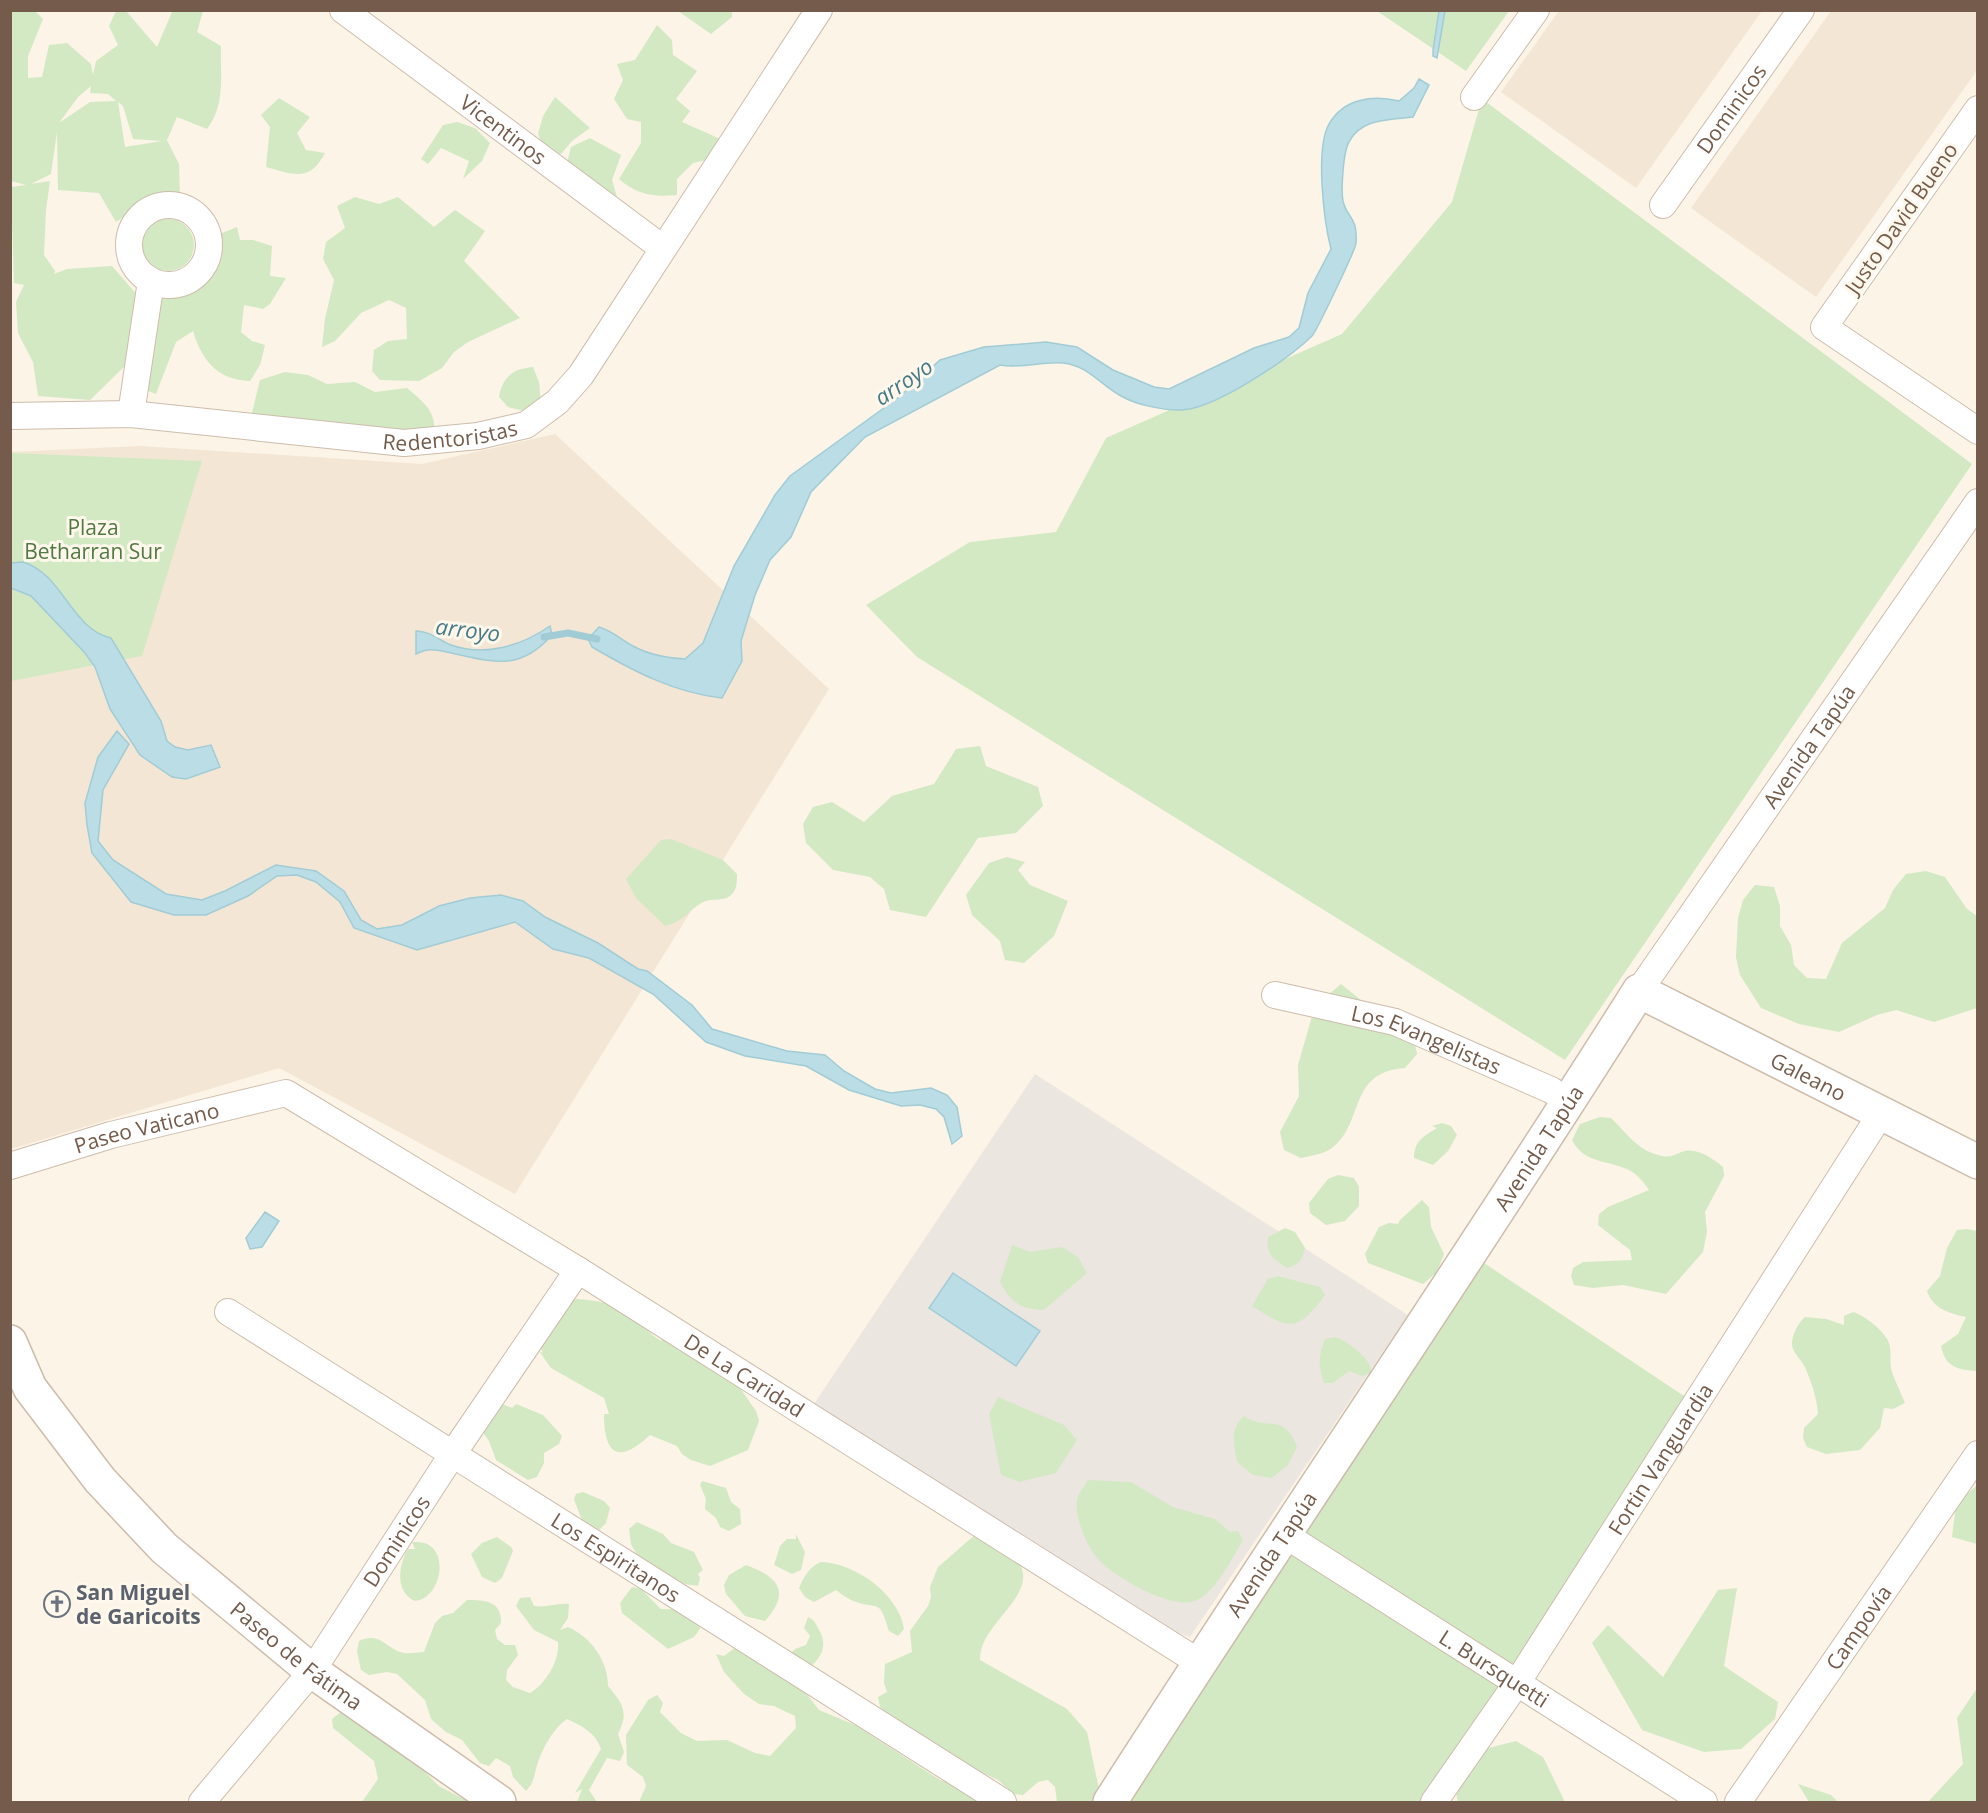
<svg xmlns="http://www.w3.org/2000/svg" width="1988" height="1813" font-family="'Open Sans',sans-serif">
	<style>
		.residential { fill: #f3e6d4 }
		.industrial { fill: #ece6e0 }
		.green { fill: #d2e9c4; fill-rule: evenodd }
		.water { fill: #bbdde5; stroke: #a1ccd6; stroke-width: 1.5 }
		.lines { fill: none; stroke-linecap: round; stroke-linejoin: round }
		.stream { stroke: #a1ccd6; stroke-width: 7 }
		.minor-casing { stroke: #cdbcac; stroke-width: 28 }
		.tertiary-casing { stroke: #cdbcac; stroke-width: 36 }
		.minor { stroke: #fff; stroke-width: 26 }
		.tertiary { stroke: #fff; stroke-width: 33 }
		.labels { text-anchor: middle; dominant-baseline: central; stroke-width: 6; stroke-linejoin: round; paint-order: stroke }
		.street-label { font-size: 21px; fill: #745b4b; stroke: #fef8ec }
		.park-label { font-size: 21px; fill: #527943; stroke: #fef8ec }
		.worship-label { font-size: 21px; font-weight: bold; fill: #5b616d; stroke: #fef8ec; text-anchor: start }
		.water-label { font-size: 22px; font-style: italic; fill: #467a86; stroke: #fef8ec }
	</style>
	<rect width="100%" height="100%" fill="#fcf4e6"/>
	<path class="residential" d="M 1559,11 L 1559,10 L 1762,11 L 1636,188 L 1501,92 Z
		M 1831,11 L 1977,11 L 1978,69 L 1816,297 L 1691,208 Z
		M 555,434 L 829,689 L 515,1194 L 279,1068 L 11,1149 L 10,452 L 140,446 L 422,464 Z"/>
	<path class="industrial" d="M 1035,1074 L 1408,1315 L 1190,1637 L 1175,1632 L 814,1404 Z"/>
	<path class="green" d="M 11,11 L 35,11 L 43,19 L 28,56 L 28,78 L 42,77 L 49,45 L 67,43 L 91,64 L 93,75 L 96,61 L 118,45 L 109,26 L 116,11 L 126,11 L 157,47 L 172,12 L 203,11 L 197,32 L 221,46 C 220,76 226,104 207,129 L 177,117 L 167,140 L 179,164 L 180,197 L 147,201 L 116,222 L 99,193 L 58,190 L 57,132 L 51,174 L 31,184 L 50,181 L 46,210 L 44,255 L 55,271 L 54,274 L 67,269 L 112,266 L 140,298 L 128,363 L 90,400 L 38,396 L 33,362 L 18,333 L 16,302 L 24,285 L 14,283 L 11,187 L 26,185 L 11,181 ZM 91,86 L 90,93 L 108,94 L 116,101 L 90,102 L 59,123 L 78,97 ZM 118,102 L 123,106 L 133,139 L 162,141 L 125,147 Z
		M 678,11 L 732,11 L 732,17 L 711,34 Z
		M 1377,11 L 1509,11 L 1466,71 Z
		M 657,25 L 672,40 L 673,55 L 697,71 L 676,99 L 690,111 L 682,122 L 725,141 L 712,159 L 693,163 L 677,179 L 677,195 C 652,197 638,195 619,179 L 641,143 L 641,122 L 627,119 L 614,99 L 623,80 L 617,64 L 635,60 Z
		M 555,97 L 590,128 L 572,141 L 561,154 L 545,151 L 538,134 L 543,116 Z
		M 279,98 L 310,117 L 297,133 L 306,150 L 325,153 C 310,182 294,175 266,167 L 270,127 L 261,115 Z
		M 1482,99 L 1972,464 L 1565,1060 L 917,657 L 866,605 L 970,542 L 1056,532 L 1106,438 L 1342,334 L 1452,202 Z
		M 457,122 L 475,128 L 490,143 L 482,161 L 463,179 L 469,161 L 441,148 L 428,164 L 421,159 L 443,125 Z
		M 590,138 L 621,155 L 612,180 L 619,204 L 564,175 L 571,147 Z
		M 355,197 L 379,204 L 398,197 L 434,227 L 455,210 L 485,231 L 464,261 L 520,318 L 468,342 L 454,352 L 442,368 L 419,381 L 380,380 L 372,371 L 374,350 L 388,341 L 407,339 L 406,308 L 389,300 L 361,313 L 335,341 L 322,347 L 325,319 L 334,280 L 323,259 L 326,242 L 345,228 L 337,206 Z
		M142 245a26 26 0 1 1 52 0a26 26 0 1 1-52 0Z
		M 237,227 L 240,240 L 253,240 L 272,246 L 270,276 L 286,278 L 270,304 L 263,309 L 244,305 L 241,332 L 252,341 L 265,345 L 260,365 L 250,381 C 218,380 202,361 193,331 L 176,342 L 156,394 L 126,382 L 149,297 L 194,287 L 211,276 L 217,235 Z
		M 533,367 L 539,382 L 541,404 L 527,412 L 508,407 L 499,397 C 503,376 513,369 533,367 Z
		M 285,372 L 308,375 L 327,384 L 355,382 L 375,392 L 407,388 C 427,405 437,412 434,440 L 250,421 L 260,380 Z
		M 11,453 L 202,461 L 142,656 L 11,681 Z
		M 980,746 L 986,766 L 1038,787 L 1043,806 L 1016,833 L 978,838 L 926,917 L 890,910 L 884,889 L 870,877 L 833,870 L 806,843 L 803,824 L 813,807 L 832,802 L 864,822 L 892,796 L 934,784 L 956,749 Z
		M 671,839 L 723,860 L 737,874 C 737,880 737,888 733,893 C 726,902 715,898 706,901 C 691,906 688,920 665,926 L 636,898 L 626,879 L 661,840 Z
		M 1007,857 L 1025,862 L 1018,870 L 1030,885 L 1068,901 L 1054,936 L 1024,963 L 1005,960 L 1000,941 L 972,915 L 966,895 L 989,863 Z
		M 1926,871 L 1945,877 L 1967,909 L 1977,916 L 1977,1008 L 1934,1022 L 1896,1010 L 1877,1015 L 1839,1032 L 1799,1024 L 1761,1008 L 1740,975 L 1736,957 L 1738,918 L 1743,900 L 1755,885 L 1774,887 L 1780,906 L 1780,926 L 1791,945 L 1794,965 L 1807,978 L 1826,979 L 1842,943 L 1885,908 L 1893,890 L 1906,874 Z
		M 1341,984 L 1415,1044 L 1417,1054 L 1405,1068 C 1347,1072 1365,1123 1332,1148 C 1324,1154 1310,1156 1301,1158 L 1284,1150 L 1280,1132 L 1299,1096 L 1298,1065 L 1315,1006 Z
		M 1600,1117 L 1611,1118 C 1627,1133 1636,1149 1658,1155 C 1672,1159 1674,1154 1685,1151 C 1697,1148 1714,1159 1723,1167 L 1724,1176 L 1705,1212 L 1707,1232 L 1703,1252 L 1666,1294 L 1623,1285 L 1593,1288 L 1574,1285 L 1571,1276 L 1573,1268 L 1583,1262 L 1632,1260 L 1630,1250 L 1598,1225 L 1599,1214 L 1608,1207 L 1649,1190 C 1643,1181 1635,1171 1624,1168 C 1604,1160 1583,1162 1572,1140 L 1580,1124 Z
		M 1442,1123 L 1451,1126 L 1457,1135 L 1448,1151 L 1433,1165 L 1414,1158 C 1414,1141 1424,1136 1437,1128 L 1432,1126 Z
		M 1338,1175 L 1354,1178 L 1359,1187 L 1359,1206 L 1345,1221 L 1326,1225 L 1310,1213 L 1309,1203 L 1328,1179 Z
		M 1422,1200 L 1429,1207 L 1431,1227 L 1444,1254 L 1437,1272 L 1423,1284 L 1368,1263 L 1365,1254 L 1379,1227 L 1389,1223 L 1398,1224 L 1400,1220 Z
		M 1285,1228 L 1295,1232 L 1305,1248 C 1302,1260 1299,1265 1287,1268 C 1273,1259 1266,1255 1268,1237 Z
		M 1967,1229 L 1977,1231 L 1977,1371 C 1958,1370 1945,1367 1941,1346 L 1958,1334 L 1966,1317 C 1949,1313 1933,1309 1927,1291 L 1940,1276 L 1947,1248 L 1957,1230 Z
		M 1012,1245 L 1030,1252 L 1062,1247 L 1078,1257 L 1087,1273 L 1044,1310 C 1021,1309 1011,1303 1000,1282 Z
		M 1481,1261 L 1696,1404 L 1469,1753 L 1516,1741 L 1543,1757 L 1565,1802 L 1458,1802 L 1453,1777 L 1434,1802 L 1106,1802 L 1296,1535 Z
		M 1278,1276 L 1320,1287 L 1325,1295 C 1297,1334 1288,1329 1252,1306 L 1268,1279 Z
		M 577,1299 C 596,1300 617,1304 633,1315 C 644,1322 649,1336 662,1341 L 659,1333 L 728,1371 L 756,1411 L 759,1421 L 748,1450 L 710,1466 L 691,1460 L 682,1454 L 677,1446 L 650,1435 C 619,1464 604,1456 604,1414 L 609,1414 L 604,1398 L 551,1368 L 539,1351 L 543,1353 L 540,1346 L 568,1302 Z
		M 1853,1312 C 1865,1316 1884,1330 1889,1343 C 1892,1352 1889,1363 1892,1372 C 1895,1381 1901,1393 1905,1403 L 1893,1409 L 1884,1408 L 1880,1428 L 1860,1450 L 1826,1454 L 1807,1447 L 1803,1438 L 1804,1428 L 1818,1414 C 1817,1398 1811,1381 1805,1367 C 1802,1361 1797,1357 1794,1351 C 1788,1341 1797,1324 1805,1317 L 1826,1319 L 1844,1325 L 1844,1316 Z
		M 1335,1337 C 1346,1340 1373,1359 1371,1373 L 1362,1376 L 1349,1371 L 1333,1383 L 1324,1383 C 1318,1366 1318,1356 1325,1339 Z
		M 998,1397 L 1064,1425 L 1077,1440 L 1056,1473 L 1019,1482 L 1001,1475 L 989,1414 Z
		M 493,1400 L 512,1408 L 516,1404 L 543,1415 L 562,1436 L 559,1444 L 544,1453 L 544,1463 L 537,1477 L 528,1480 L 496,1460 L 489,1441 L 479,1427 Z
		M 1244,1416 C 1266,1432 1284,1411 1297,1447 L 1288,1465 L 1272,1478 L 1253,1475 L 1237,1462 C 1234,1444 1229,1429 1244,1416 Z
		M 1088,1480 L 1131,1482 L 1173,1507 L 1215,1519 L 1230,1532 L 1238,1531 L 1243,1540 C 1232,1558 1214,1597 1191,1602 C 1167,1607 1114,1577 1098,1559 C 1087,1547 1074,1516 1077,1500 C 1078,1493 1085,1486 1088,1480 Z
		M 702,1481 L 726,1488 L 731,1502 L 740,1509 L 741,1524 L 729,1531 L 720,1527 L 716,1518 L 705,1509 L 706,1499 L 700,1485 Z
		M 1977,1485 L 1977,1544 L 1952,1537 L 1956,1504 Z
		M 583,1492 L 604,1501 L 610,1508 L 606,1523 L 597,1532 L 584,1526 L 574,1499 L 576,1494 Z
		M 637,1522 L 663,1534 L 671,1543 L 694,1552 L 703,1570 L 698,1574 L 700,1578 L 698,1586 L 679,1583 L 638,1557 L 631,1544 L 629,1529 Z
		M 796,1534 L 805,1552 L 801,1570 L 792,1574 L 774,1565 L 780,1546 L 787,1539 L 796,1539 Z
		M 976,1534 L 1017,1555 C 1018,1561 1022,1567 1023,1573 C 1027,1602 979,1627 980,1660 L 1067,1709 L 1087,1732 L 1099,1789 L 1094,1802 L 1057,1802 L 1055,1787 L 1048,1780 L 1038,1782 L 1023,1795 L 1014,1794 L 998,1780 L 961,1763 L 937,1745 L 903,1728 L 880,1707 L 878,1697 L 887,1692 L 884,1683 L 885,1664 L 912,1652 L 910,1631 L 928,1606 L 931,1597 L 930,1587 L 938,1567 Z
		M 497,1537 L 511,1547 L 513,1551 L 502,1578 L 495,1583 L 482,1577 L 471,1554 L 482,1543 Z
		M 412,1542 C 416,1542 423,1542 427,1544 C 450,1555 439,1599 415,1601 C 394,1592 399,1564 408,1549 L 415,1549 Z
		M 821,1562 C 855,1563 899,1594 904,1629 L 898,1636 L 889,1631 C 879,1597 880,1611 853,1601 C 847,1598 841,1594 836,1590 L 814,1602 L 805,1597 L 799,1588 C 803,1578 810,1566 821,1562 Z
		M 746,1565 C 779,1577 791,1592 765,1621 L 745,1616 L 726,1594 L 724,1585 L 729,1575 Z
		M 632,1587 L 641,1589 L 661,1609 L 681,1609 L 698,1620 L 700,1629 L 694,1637 L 668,1649 L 622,1613 L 620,1603 Z
		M 1737,1588 L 1724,1666 L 1778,1702 L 1775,1719 L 1741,1749 L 1704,1752 L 1642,1730 L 1592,1643 L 1608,1625 L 1663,1677 L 1718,1590 Z
		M 530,1597 L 534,1606 C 547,1608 556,1603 569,1604 L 568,1618 L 560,1630 L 568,1627 C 591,1637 608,1661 608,1686 C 623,1704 629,1712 618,1734 L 624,1752 L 620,1761 L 607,1758 L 589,1790 L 597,1802 L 577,1802 L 582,1789 L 575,1793 L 601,1749 C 596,1733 582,1726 567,1719 C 556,1726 545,1744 540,1757 C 534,1770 536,1781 526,1791 L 513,1777 L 510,1766 L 496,1758 L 489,1766 L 480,1763 L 462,1740 L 446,1732 L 431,1719 L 425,1700 L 397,1674 L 387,1672 L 369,1675 L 361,1670 L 357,1651 L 359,1641 C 381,1631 385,1649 404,1653 C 410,1654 418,1652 424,1652 L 435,1623 L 442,1616 L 453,1613 L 467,1600 C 485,1600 502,1601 501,1623 L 495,1630 L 497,1639 L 505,1645 L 515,1645 L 518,1655 L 507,1670 L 506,1680 L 513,1687 L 530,1693 C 546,1684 560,1660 558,1642 L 534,1630 L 516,1606 L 520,1598 Z
		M 808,1617 C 814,1620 815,1622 818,1628 C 828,1644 823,1656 809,1668 L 788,1656 L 795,1649 L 806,1645 L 810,1636 L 804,1628 Z
		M 736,1647 L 796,1680 L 819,1710 L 855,1725 L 940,1780 L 979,1792 L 992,1802 L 639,1802 L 646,1786 L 643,1777 L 627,1765 L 626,1735 L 648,1700 L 657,1695 L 663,1703 L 660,1712 L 681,1733 L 697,1741 L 727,1740 L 755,1753 L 770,1756 L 796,1728 L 795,1716 L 774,1706 L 759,1704 L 744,1694 L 724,1672 L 716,1654 L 724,1656 Z
		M 1977,1688 L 1977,1802 L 1928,1802 L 1963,1764 L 1957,1718 Z
		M 341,1712 L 350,1712 L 405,1752 L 439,1786 L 469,1802 L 362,1802 L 378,1779 L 374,1761 L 333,1728 L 332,1719 Z
		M 1798,1784 L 1831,1795 L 1838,1802 L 1809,1802 Z"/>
	<path class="water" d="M 1439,11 L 1445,11 L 1437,58 L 1433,56 L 1433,50 Z
		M 1419,79 L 1429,85 L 1413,117 C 1390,120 1361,118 1349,142 C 1343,152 1341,190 1343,201 C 1347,219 1358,216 1356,243 C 1356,249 1316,332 1312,336 C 1287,360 1212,411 1179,410 C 1162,410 1137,405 1121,396 C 1102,386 1087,365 1063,363 C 1041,361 1022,369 1000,365 L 865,437 L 811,492 L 791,537 L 770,560 L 755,595 L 741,641 L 742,661 L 722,698 C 675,693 633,671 592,647 L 588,639 L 599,627 C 613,631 621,640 633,646 C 649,655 668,658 685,659 L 703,643 L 734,566 L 775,495 L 790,476 L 899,397 L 940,360 L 984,347 L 1046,342 L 1077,347 L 1113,370 L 1154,387 L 1169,389 L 1254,348 L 1289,337 L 1299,328 L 1308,293 L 1331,249 C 1324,222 1315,149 1329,124 C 1344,98 1373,95 1399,101 L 1414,88 Z
		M 23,562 C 63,574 71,629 111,638 L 161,721 L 167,741 L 175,747 L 188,750 L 211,745 L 220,767 L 186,779 L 172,777 L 140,755 L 110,709 L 95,667 L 85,653 L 31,596 L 11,588 L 11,563 Z
		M 550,626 L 552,635 C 519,672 494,662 451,653 C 437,650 429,647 416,654 L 416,631 C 430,631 439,640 451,645 C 485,657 521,646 550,626 Z
		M 117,731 L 129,744 L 103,790 L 98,841 L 113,860 L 166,894 L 202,900 L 225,891 L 276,865 L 316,871 L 344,891 L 361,920 L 377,929 L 402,925 L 439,906 L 470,898 L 501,895 L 523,901 L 545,917 L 598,943 L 638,969 L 647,971 L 692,1005 L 712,1029 L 787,1051 L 825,1055 L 844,1071 L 875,1089 L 891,1093 L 931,1088 L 947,1095 L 957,1107 L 962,1136 L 952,1144 L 944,1117 L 936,1109 L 920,1105 L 901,1106 L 849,1090 L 806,1066 L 745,1056 L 706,1042 L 653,994 L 589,958 L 553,949 L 515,922 L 417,950 L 354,928 L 340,902 L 316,882 L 297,875 L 277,876 L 248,896 L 206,915 L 174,915 L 131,902 L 92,853 L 87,825 L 85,803 L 98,757 Z
		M 265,1212 L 279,1221 L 262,1247 L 250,1249 L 246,1238 Z
		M 953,1273 L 1040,1331 L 1016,1366 L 929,1308 Z"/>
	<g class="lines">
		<path class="stream" d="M 544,637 L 568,633 L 597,639"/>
		<defs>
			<g id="minor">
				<path id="s1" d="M 343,10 L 661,247"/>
				<path d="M 1474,97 L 1536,10"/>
				<path d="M 1978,109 L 1824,327 L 1978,431"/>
				<circle cx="169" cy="245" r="40"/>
				<path id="s2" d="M 1663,205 L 1801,10"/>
				<path d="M 131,414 L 151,281"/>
				<path id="s3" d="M 10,416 L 131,414 L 404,443 L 478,436 L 526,425 L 557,402 L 581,375 L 819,10"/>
				<path id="s4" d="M 1639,991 L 1978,502"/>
				<path id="s5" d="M 1275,995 L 1395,1022 L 1551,1090 L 1569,1102"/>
				<path id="s6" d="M 10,1166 L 111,1135 L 286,1093 L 578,1270 L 1200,1663"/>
				<path id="s7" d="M 228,1312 L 1003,1802"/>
				<path id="s8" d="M 1285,1535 L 1704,1802"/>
				<path id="s9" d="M 202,1802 L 312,1671 L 452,1455 L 578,1270"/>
				<path id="s10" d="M 1434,1802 L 1517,1683 L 1882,1112"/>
				<path id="s11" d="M 1738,1802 L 1978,1454"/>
			</g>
			<g id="tertiary">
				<path id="s12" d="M 10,1342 L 30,1388 L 100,1480 L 164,1548 L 312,1671 L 499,1802"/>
				<path id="s13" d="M 1110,1802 C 1284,1530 1467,1264 1639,991 L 1978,1162"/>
			</g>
		</defs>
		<use href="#minor" class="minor-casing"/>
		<use href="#tertiary" class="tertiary-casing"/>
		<use href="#minor" class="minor"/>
		<use href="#tertiary" class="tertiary"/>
	</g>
	<defs>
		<symbol id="church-ring" viewBox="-11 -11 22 22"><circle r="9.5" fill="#fef8ec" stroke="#6b7280" stroke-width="1.5"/><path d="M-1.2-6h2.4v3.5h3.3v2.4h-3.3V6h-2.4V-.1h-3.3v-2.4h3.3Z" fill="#6b7280"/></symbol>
	</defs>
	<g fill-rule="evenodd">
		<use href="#church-ring" x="42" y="1589" width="30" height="30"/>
	</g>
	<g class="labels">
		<g class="street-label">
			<text stroke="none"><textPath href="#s2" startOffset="118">Dominicos</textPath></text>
			<text stroke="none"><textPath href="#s1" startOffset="200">Vicentinos</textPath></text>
			<text transform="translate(1901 218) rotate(-55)">Justo David Bueno</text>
			<text stroke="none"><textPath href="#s3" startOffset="442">Redentoristas</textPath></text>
			<text stroke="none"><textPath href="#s4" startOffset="298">Avenida Tapúa</textPath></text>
			<text stroke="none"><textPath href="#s5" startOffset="158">Los Evangelistas</textPath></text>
			<text stroke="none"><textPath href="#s13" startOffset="1158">Galeano</textPath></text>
			<text stroke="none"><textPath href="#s6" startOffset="142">Paseo Vaticano</textPath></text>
			<text stroke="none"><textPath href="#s13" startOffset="782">Avenida Tapúa</textPath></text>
			<text stroke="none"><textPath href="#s6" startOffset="824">De La Caridad</textPath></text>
			<text stroke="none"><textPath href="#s10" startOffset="411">Fortin Vanguardia</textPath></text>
			<text stroke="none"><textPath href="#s9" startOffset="326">Dominicos</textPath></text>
			<text stroke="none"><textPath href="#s13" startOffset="296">Avenida Tapúa</textPath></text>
			<text stroke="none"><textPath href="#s7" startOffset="459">Los Espiritanos</textPath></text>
			<text stroke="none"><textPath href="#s11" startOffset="212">Campovía</textPath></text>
			<text stroke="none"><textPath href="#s12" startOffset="430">Paseo de Fátima</textPath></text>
			<text stroke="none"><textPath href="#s8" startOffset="248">L. Bursquetti</textPath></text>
		</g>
		<g class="park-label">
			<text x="93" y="527">Plaza<tspan x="93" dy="24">Betharran Sur</tspan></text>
		</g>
		<g class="worship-label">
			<text x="76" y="1592">San Miguel<tspan x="76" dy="24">de Garicoits</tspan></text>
		</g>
		<g class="water-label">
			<text transform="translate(903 381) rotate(-34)">arroyo</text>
			<text transform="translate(468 629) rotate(7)">arroyo</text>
		</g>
	</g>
	<rect width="1988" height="1813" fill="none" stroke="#745b4b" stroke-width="24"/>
</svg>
